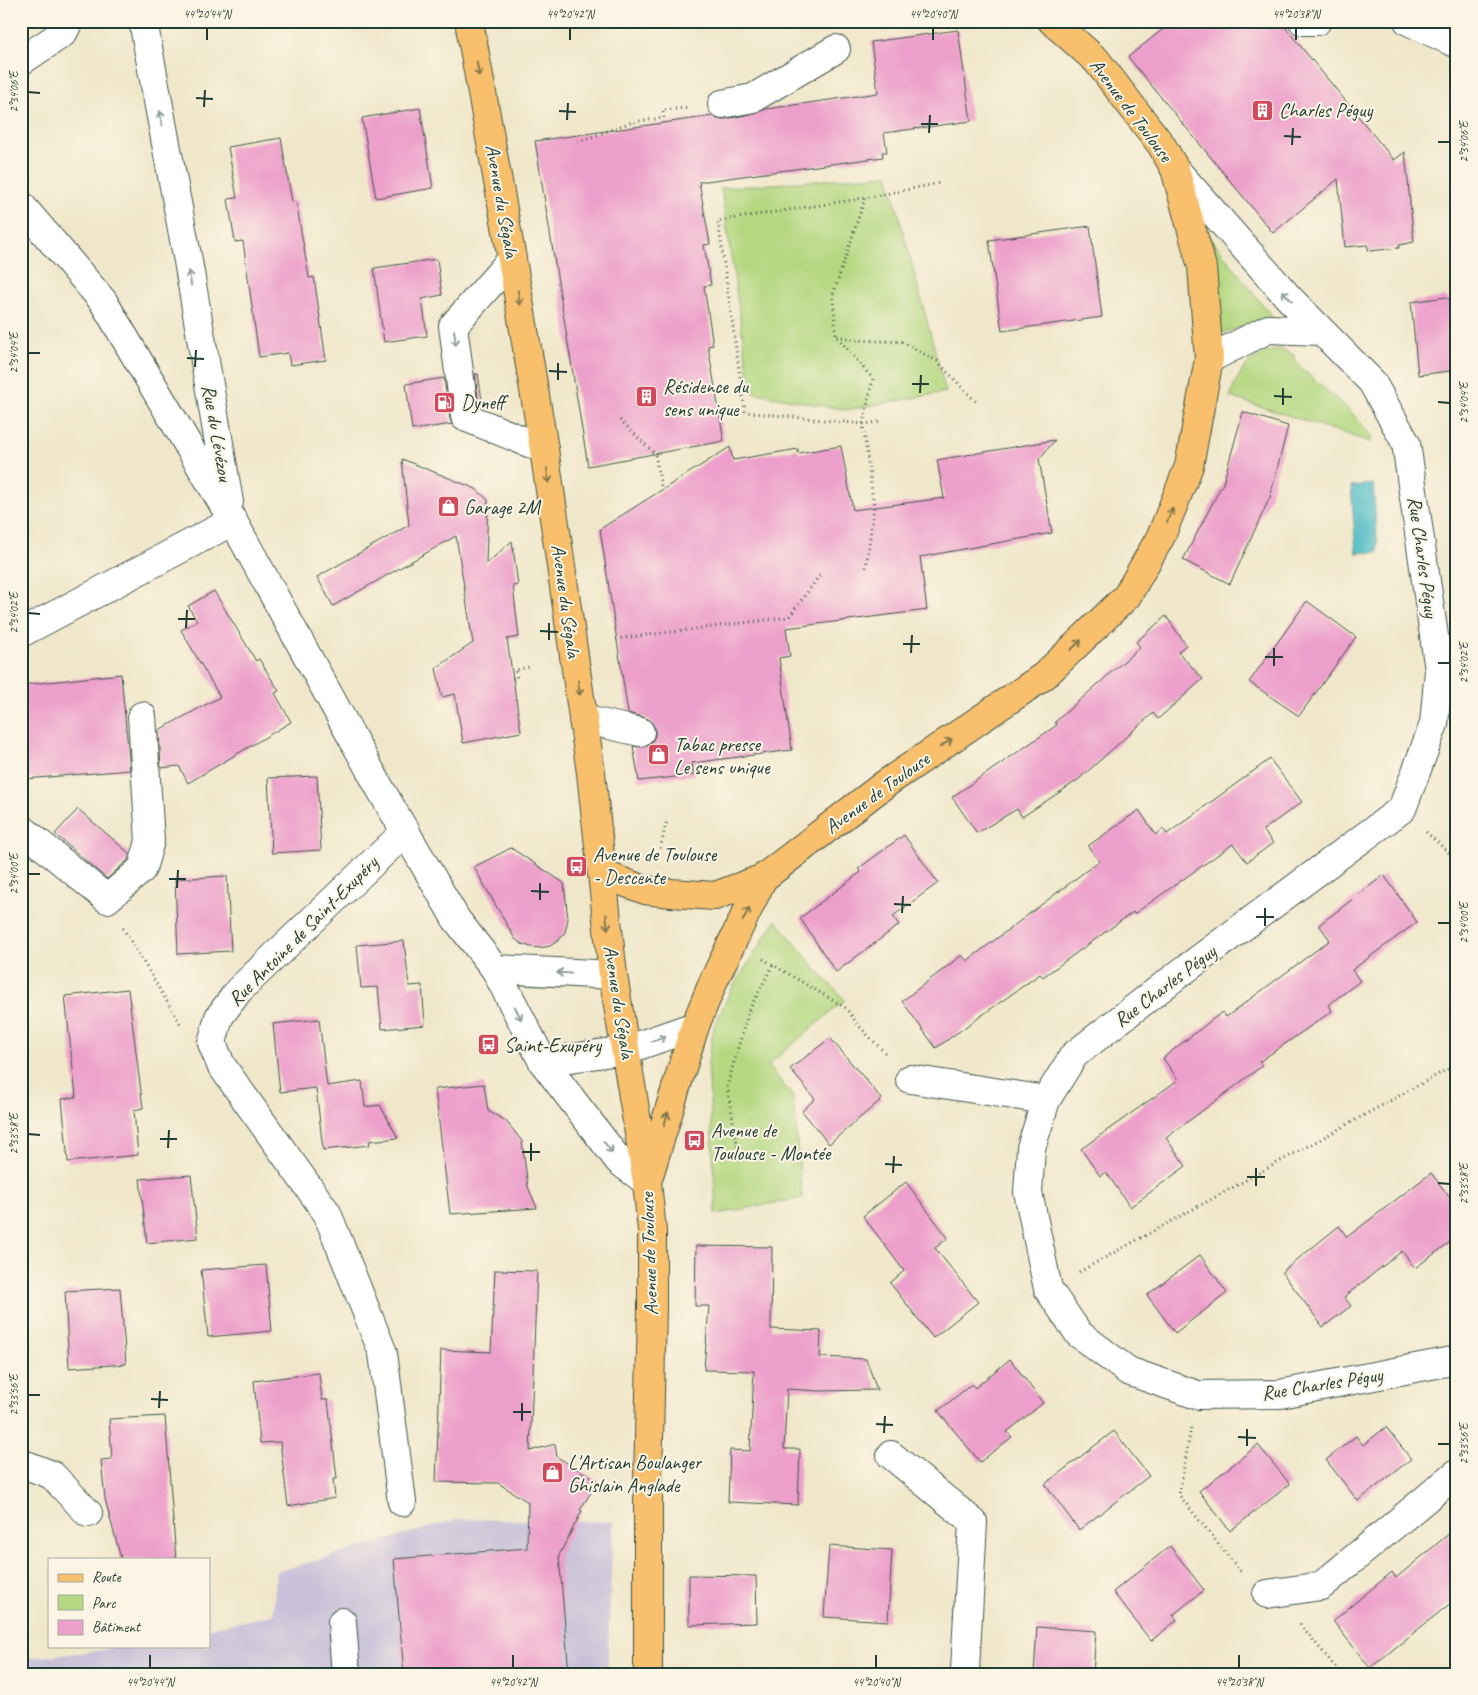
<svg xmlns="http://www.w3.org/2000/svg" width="1478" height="1695" font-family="Caveat,sans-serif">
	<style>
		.industrial { fill: #c7c0d8 }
		.green { fill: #b4d780; stroke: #6a8a5a }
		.water { fill: #4cbac4; stroke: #367c7c }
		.building { fill: #ec9fca }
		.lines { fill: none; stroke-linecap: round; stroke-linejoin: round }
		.minor-casing { stroke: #3e564a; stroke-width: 30 }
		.major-casing { stroke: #3e564a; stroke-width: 30 }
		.path { stroke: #3e564a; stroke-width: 3; stroke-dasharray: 1 4; stroke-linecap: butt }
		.minor { stroke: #fff; stroke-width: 28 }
		.major { stroke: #f8bf6c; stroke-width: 28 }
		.oneway { stroke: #81784d }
		.oneway2 { stroke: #8f9e9a }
		.ticks { fill: none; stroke: #1f3d34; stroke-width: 2 }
		.labels { text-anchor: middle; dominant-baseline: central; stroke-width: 4; stroke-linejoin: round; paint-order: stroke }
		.street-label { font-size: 20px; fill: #1f3d34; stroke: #fcf5e5 }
		.poi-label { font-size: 20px; fill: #1f3d34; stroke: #fcf5e5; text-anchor: start }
		.neatline { fill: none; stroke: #1f3d34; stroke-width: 2 }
		.ticks-label { font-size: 12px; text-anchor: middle; fill: #1f3d34 }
	</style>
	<rect width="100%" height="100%" fill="#fcf5e5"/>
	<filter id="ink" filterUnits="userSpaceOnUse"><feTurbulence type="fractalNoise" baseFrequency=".02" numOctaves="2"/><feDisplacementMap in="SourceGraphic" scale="10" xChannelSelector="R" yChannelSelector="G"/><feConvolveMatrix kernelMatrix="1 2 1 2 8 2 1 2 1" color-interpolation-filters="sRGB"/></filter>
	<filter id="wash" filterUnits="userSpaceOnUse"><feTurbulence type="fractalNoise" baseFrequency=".0096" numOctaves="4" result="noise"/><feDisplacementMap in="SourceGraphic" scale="20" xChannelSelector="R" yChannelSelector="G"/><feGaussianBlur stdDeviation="1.12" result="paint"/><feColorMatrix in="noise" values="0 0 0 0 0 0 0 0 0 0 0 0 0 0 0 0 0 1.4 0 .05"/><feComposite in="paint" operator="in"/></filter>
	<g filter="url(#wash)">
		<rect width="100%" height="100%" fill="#f0e7ca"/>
		<path class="industrial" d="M 459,1519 L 613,1522 L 607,1674 L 21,1674 L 21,1659 L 97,1651 L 121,1646 L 209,1646 L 209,1628 L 273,1615 L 276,1572 Z"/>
		<path class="green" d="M 888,175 L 946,392 L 846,410 L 751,392 L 721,188 Z
			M 1209,236 L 1273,318 L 1221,333 L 1218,296 Z
			M 1280,349 L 1294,355 L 1295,360 L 1299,366 L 1353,414 L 1371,435 L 1371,442 L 1230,397 C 1240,369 1250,354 1280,349 Z
			M 776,920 L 814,967 L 845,1000 L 768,1065 L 793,1097 L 802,1198 L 716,1214 L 708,1062 L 714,1026 L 730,992 Z"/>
		<path class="water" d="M 1373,484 L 1378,552 L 1356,553 L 1351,486 Z"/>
		<g id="blocks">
			<path class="building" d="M 1173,21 L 1280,21 L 1394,160 L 1405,152 L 1414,242 L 1399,245 L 1399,248 L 1369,251 L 1367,245 L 1345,247 L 1338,179 L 1273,233 L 1128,57 Z
				M 958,30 L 971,121 L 884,133 L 887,152 L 882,152 L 883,157 L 699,182 L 710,244 L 704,245 L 711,285 L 704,286 L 713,345 L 708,346 L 724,441 L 588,466 L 535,141 L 713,116 L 717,119 L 725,119 L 756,113 L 766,109 L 878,93 L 871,42 Z
				M 420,108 L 433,188 L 376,198 L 362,118 Z
				M 281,138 L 292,202 L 296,201 L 309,278 L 314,277 L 326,360 L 290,365 L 288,353 L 259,357 L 243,241 L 235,242 L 228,199 L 237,198 L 228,147 Z
				M 1090,226 L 1102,317 L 1002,331 L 989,240 Z
				M 437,259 L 442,295 L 422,299 L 427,336 L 384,342 L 374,268 Z
				M 1446,297 L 1457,306 L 1457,370 L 1418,375 L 1411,302 Z
				M 475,374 L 478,374 L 483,407 L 479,406 Z
				M 444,378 L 450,419 L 452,424 L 412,430 L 406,384 Z
				M 1243,412 L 1288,426 L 1270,497 L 1230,584 L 1183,560 L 1223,483 Z
				M 1055,440 L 1039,459 L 1052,533 L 920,557 L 927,610 L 786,628 L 790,656 L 779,658 L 792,750 L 692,763 L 694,775 L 639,781 L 633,746 L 644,747 L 651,743 L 655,736 L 655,728 L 650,720 L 643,717 L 628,713 L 600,529 L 730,447 L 733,460 L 798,449 L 798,453 L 841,446 L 853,510 L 944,498 L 937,460 Z
				M 402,459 L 476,489 L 488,500 L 486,564 L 512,541 L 518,585 L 513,586 L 519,637 L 507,639 L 521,732 L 463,743 L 455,694 L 442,697 L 436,668 L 473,643 L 456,536 L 333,606 L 317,577 L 409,525 Z
				M 214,591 L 256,661 L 259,659 L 279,691 L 275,693 L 291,722 L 188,783 L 179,766 L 161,768 L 159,730 L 220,697 L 181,630 L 197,621 L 188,606 Z
				M 1307,601 L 1356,637 L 1299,716 L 1249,682 Z
				M 1166,616 L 1186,645 L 1178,652 L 1203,679 L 1158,719 L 1153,713 L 1078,780 L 1022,817 L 1017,809 L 977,833 L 952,797 L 1057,725 L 1055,722 L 1140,647 L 1136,642 Z
				M 121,674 L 130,770 L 26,779 L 21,729 L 21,685 Z
				M 1270,759 L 1302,802 L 1263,830 L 1273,843 L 1247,862 L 1233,844 L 1134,914 L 1133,912 L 1043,977 L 1040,974 L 936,1048 L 902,1001 L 962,955 L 967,961 L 1099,861 L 1088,846 L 1139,810 L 1156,835 L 1163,829 L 1167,834 Z
				M 317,776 L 321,850 L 272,853 L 268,778 Z
				M 78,809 L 130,854 L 128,860 L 107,879 L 55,834 Z
				M 904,835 L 938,883 L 893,916 L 899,925 L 836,972 L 800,918 L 861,872 L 858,869 Z
				M 511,848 L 564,883 L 568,919 L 565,932 L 559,940 L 550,946 L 540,948 L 531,947 L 522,944 L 515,939 L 474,867 Z
				M 1384,875 L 1417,922 L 1352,970 L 1360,981 L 1328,1005 L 1332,1011 L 1259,1062 L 1262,1066 L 1166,1138 L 1186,1166 L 1130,1207 L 1106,1172 L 1100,1176 L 1081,1149 L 1178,1080 L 1163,1058 L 1222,1012 L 1226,1017 L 1330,940 L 1319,925 Z
				M 227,876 L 231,951 L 178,954 L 175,879 Z
				M 404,941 L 409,986 L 422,985 L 425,1025 L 382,1029 L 378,987 L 361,988 L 357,945 Z
				M 128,989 L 143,1108 L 134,1110 L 138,1155 L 68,1162 L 62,1099 L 76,1097 L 65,996 Z
				M 319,1019 L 327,1086 L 362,1081 L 365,1107 L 380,1105 L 398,1138 L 369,1141 L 370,1145 L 323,1150 L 316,1088 L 280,1092 L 273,1024 Z
				M 830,1038 L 882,1099 L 829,1144 L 802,1111 L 815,1099 L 790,1069 Z
				M 484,1084 L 488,1111 L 506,1121 L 522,1141 L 528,1187 L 537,1208 L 450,1214 L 435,1089 Z
				M 1431,1173 L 1457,1207 L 1457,1237 L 1415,1268 L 1402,1251 L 1344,1297 L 1351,1306 L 1323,1327 L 1282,1272 L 1339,1226 L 1347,1237 Z
				M 191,1175 L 198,1238 L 147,1243 L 140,1179 Z
				M 906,1182 L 948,1238 L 935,1248 L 978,1302 L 933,1338 L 890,1283 L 904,1271 L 863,1216 Z
				M 696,1246 L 772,1247 L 771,1329 L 821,1331 L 820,1357 L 866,1359 L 877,1390 L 818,1391 L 787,1389 L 784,1449 L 800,1449 L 798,1505 L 728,1502 L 730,1450 L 750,1451 L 754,1371 L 704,1370 L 709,1306 L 695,1306 Z
				M 1200,1255 L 1227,1293 L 1175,1333 L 1147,1295 Z
				M 266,1265 L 272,1331 L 208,1337 L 201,1270 Z
				M 495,1270 L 537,1271 L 530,1451 L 555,1444 L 557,1457 L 598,1481 L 580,1510 L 582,1511 L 559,1555 L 569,1674 L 404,1674 L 394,1559 L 527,1548 L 528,1502 L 498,1483 L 436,1482 L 441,1350 L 491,1352 Z
				M 120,1288 L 126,1364 L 69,1368 L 65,1291 Z
				M 1010,1359 L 1043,1403 L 1007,1432 L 1012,1437 L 980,1462 L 938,1411 L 972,1384 L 975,1388 Z
				M 319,1373 L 322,1400 L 328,1400 L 337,1479 L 333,1479 L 335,1498 L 288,1506 L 280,1442 L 260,1443 L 254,1381 Z
				M 165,1416 L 176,1559 L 121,1559 L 105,1499 L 101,1460 L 112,1459 L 109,1419 Z
				M 1386,1427 L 1411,1459 L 1358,1501 L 1326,1460 L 1356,1436 L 1363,1445 Z
				M 1114,1431 L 1149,1476 L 1079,1530 L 1045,1484 Z
				M 1258,1445 L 1290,1484 L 1230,1531 L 1199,1491 Z
				M 1457,1527 L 1457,1598 L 1370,1668 L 1333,1621 L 1392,1572 L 1396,1578 Z
				M 829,1546 L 892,1550 L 888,1621 L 824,1617 Z
				M 1170,1546 L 1204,1590 L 1173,1615 L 1177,1620 L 1151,1641 L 1113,1592 Z
				M 689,1575 L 756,1576 L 757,1623 L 689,1625 Z
				M 1037,1627 L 1096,1631 L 1093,1674 L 1034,1674 Z"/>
		</g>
	</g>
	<g filter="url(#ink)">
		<use href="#blocks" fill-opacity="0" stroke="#3e564a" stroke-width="1"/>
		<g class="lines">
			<defs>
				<path id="minor" d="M 143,21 L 188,261 L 229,502
					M 1303,21 L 1317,21
					M 1408,21 L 1455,43
					M 21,61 L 63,33 L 69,21
					M 722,104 L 753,98 L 836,49
					M 1175,169 L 1289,298 L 1372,382 L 1406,443 L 1439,670 L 1434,724 L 1402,809 L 1175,977 L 1074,1055 L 1046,1100 L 1031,1148 L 1028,1192 L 1048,1289 L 1079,1334 L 1128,1371 L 1197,1395 L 1280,1394 L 1457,1360
					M 21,205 L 103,301 L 233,521 L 381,790 L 456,919 L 495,969 L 543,1062 L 619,1161 L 647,1182
					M 512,259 L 453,326 L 465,417 L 544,449
					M 1209,359 L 1268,329 L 1321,331
					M 21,633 L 233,521
					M 583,719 L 640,732
					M 21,828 L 107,899 L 142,869 L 150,841 L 142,716
					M 495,969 L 613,975
					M 543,1062 L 626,1050 L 695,1026
					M 910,1079 L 1046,1100
					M 891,1455 L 973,1522 L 965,1670 L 967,1674
					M 21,1463 L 52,1475 L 88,1513
					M 402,1502 L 383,1353 L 327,1213 L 221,1065 L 212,1043 L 219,1017 L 239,990 L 406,831
					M 1267,1594 L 1321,1586 L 1457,1473
					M 342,1622 L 346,1674"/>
				<path id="major" d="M 469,21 L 512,259 L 544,449 L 591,773 L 613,975 L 646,1176
					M 602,874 L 645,890 L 671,893 L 715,896 L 763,878
					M 648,1674 L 648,1481 L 652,1308 L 652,1231 L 647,1182 L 695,1026 L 714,980 L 763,878 L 885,784 L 1044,676 L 1127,596 L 1161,536 L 1189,466 L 1209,359 L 1202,267 L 1175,169 L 1162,146 L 1097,61 L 1052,21"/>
			</defs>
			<use href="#minor" class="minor-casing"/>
			<use href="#major" class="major-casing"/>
			<path class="path" d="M 578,142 L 632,122 L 664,118 L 663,110 L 688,108
				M 865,198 L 833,295 L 836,336 L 873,379 L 863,424 L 874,507 L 866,568
				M 837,336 L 856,340 L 902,342 L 937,361 L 978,404
				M 620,420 L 655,454 L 661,486
				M 879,422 L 863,424 L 745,412 L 718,221 L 865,198 L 940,183
				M 616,639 L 789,617 L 820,575
				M 513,679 L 517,678 L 515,670 L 529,667
				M 1426,832 L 1457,860
				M 658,858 L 667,820
				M 123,928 L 181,1025
				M 763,959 L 846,1008 L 859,1026 L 887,1055
				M 740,1161 L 727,1086 L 749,1010 L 773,965
				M 1079,1272 L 1457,1064
				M 1191,1428 L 1179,1495 L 1241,1572
				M 1300,1624 L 1341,1674"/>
			<use href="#minor" class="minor"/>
			<use href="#major" class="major"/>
		</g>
		<defs><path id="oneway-shaft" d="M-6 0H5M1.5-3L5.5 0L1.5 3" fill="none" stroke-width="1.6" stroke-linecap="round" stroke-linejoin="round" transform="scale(1.25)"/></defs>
		<g class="oneway">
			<use href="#oneway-shaft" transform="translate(478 69) rotate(80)"/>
			<use href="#oneway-shaft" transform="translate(519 298) rotate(81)"/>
			<use href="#oneway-shaft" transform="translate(548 476) rotate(82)"/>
			<use href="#oneway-shaft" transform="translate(1170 515) rotate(-68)"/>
			<use href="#oneway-shaft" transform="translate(1076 645) rotate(-44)"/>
			<use href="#oneway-shaft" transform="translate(579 688) rotate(82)"/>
			<use href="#oneway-shaft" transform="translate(946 743) rotate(-34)"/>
			<use href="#oneway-shaft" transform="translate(746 914) rotate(-64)"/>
			<use href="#oneway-shaft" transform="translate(607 922) rotate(84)"/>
			<use href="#oneway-shaft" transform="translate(666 1119) rotate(-73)"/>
		</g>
		<g class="oneway2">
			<use href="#oneway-shaft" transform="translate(161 118) rotate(-100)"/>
			<use href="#oneway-shaft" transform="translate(190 278) rotate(-99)"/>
			<use href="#oneway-shaft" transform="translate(1287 296) rotate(-133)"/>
			<use href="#oneway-shaft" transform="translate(455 338) rotate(83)"/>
			<use href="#oneway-shaft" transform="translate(564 973) rotate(-177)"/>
			<use href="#oneway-shaft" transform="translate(518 1013) rotate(63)"/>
			<use href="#oneway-shaft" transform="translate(659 1039) rotate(-19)"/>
			<use href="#oneway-shaft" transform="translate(608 1147) rotate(52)"/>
		</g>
	</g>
	<path class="ticks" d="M 207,40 L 207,28M 570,40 L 570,28M 933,40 L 933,28M 1296,40 L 1296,28M 28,92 L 40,93M 196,98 L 213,99M 204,107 L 205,90M 559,111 L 576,112M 567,120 L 568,103M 921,124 L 938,124M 929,133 L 930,115M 1284,136 L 1301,137M 1438,142 L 1450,142M 1292,145 L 1293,128M 28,353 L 40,353M 187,358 L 204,359M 195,367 L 196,350M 549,371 L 567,372M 558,380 L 558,363M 912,384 L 929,384M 920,393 L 921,375M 1274,396 L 1292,397M 1438,402 L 1450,403M 1283,405 L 1283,388M 28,613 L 40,614M 178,619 L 195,619M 186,628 L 187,610M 540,631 L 558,632M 549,640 L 549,623M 903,644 L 920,644M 911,653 L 912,635M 1265,657 L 1283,657M 1438,663 L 1450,663M 1274,666 L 1274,648M 28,874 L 40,874M 169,879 L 186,879M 177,888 L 178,870M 531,891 L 549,892M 540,900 L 540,883M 894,904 L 911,905M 902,913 L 903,896M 1256,917 L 1274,917M 1438,923 L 1450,923M 1265,926 L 1265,908M 28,1134 L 40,1135M 160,1139 L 177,1139M 168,1148 L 169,1130M 522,1152 L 540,1152M 531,1161 L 531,1143M 885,1164 L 902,1165M 893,1173 L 894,1156M 1247,1177 L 1265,1177M 1438,1183 L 1450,1184M 1256,1186 L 1256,1168M 28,1395 L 40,1395M 151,1399 L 168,1400M 159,1408 L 160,1391M 513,1412 L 531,1412M 522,1421 L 522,1403M 876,1424 L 893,1425M 884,1433 L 885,1416M 1238,1437 L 1256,1438M 1438,1444 L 1450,1444M 1247,1446 L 1247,1429M 150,1668 L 150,1655M 513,1668 L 513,1655M 876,1668 L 876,1655M 1239,1668 L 1239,1655"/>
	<defs>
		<symbol id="building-square" viewBox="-11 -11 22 22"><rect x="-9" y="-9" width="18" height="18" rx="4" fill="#d1495b" stroke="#fcf5e5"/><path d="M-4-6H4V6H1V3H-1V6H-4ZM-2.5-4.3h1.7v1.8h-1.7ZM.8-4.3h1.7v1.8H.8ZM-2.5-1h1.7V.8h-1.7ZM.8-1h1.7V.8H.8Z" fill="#fff"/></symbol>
		<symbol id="fuel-square" viewBox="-11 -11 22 22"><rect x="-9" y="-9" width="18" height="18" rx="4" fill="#d1495b" stroke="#fcf5e5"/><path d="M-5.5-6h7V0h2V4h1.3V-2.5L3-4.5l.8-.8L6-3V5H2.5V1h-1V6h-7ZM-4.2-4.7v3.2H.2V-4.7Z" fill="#fff"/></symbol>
		<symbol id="shop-square" viewBox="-11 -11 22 22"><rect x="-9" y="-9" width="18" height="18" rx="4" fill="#d1495b" stroke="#fcf5e5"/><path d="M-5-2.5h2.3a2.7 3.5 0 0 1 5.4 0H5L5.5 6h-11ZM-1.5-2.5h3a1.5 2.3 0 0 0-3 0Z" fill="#fff"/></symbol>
		<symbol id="bus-square" viewBox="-11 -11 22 22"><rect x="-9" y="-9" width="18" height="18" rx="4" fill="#d1495b" stroke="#fcf5e5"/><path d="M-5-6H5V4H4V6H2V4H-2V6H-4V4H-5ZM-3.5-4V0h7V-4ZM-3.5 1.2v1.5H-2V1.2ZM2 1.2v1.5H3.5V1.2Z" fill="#fff"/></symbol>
	</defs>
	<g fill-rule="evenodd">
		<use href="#building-square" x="1250" y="98" width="25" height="25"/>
		<use href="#building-square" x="634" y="384" width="25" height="25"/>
		<use href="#fuel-square" x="432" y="390" width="25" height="25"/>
		<use href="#shop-square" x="436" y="494" width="25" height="25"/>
		<use href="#shop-square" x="646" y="742" width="25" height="25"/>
		<use href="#bus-square" x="564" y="854" width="25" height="25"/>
		<use href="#bus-square" x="476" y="1032" width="25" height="25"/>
		<use href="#bus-square" x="682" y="1128" width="25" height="25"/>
		<use href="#shop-square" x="540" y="1460" width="25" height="25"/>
	</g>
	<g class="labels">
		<g class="street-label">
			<text transform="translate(1131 110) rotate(53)">Avenue de Toulouse</text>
			<text transform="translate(502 201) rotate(80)">Avenue du Ségala</text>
			<text transform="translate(217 433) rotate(80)">Rue du Lévézou</text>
			<text transform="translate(1423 557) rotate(82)">Rue Charles Péguy</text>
			<text transform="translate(566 601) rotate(82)">Avenue du Ségala</text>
			<text transform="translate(877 793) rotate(-36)">Avenue de Toulouse</text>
			<text transform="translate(303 931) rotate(-45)">Rue Antoine de Saint-Exupéry</text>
			<text transform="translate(1165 986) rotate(-37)">Rue Charles Péguy</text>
			<text transform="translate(619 1002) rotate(81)">Avenue du Ségala</text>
			<text transform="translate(649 1254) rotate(-92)">Avenue de Toulouse</text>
			<text transform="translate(1322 1384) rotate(-9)">Rue Charles Péguy</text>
		</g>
		<g class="poi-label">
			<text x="1279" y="110">Charles Péguy</text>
			<text x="663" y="386">Résidence du<tspan x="663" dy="23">sens unique</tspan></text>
			<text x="461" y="402">Dyneff</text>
			<text x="464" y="507">Garage 2M</text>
			<text x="674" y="744">Tabac presse<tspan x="674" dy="23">Le sens unique</tspan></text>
			<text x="593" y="854">Avenue de Toulouse<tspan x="593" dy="23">- Descente</tspan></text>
			<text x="504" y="1045">Saint-Exupéry</text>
			<text x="711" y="1130">Avenue de<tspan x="711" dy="23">Toulouse - Montée</tspan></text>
			<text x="568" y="1462">L'Artisan Boulanger<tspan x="568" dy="23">Ghislain Anglade</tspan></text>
		</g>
	</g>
	<rect width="1478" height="1695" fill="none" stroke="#fcf5e5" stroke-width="55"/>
	<rect x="48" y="1558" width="162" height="90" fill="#fcf5e5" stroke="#a4ab9e"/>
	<rect x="58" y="1574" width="25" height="8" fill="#f8bf6c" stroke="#a4ab9e"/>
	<text x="92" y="1582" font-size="15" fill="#1f3d34">Route</text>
	<rect x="58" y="1595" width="25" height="15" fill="#b4d780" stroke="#a4ab9e"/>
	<text x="92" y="1608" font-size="15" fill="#1f3d34">Parc</text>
	<rect x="58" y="1620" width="25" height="15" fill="#ec9fca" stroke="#a4ab9e"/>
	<text x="92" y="1632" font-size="15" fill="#1f3d34">Bâtiment</text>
	<rect x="28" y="28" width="1422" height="1640" class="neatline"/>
	<g class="ticks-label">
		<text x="207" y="18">44°20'44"N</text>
		<text x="570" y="18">44°20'42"N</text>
		<text x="933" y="18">44°20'40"N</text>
		<text x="1296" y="18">44°20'38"N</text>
		<text transform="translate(14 92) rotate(-90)" y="4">2°34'06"E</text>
		<text transform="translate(1464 142) rotate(-90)" y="4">2°34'06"E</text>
		<text transform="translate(14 353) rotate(-90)" y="4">2°34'04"E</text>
		<text transform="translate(1464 403) rotate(-90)" y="4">2°34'04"E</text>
		<text transform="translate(14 613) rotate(-90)" y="4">2°34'02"E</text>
		<text transform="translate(1464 663) rotate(-90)" y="4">2°34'02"E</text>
		<text transform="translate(14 874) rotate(-90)" y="4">2°34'00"E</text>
		<text transform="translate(1464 923) rotate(-90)" y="4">2°34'00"E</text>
		<text transform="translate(14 1134) rotate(-90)" y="4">2°33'58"E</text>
		<text transform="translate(1464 1184) rotate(-90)" y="4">2°33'58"E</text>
		<text transform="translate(14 1395) rotate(-90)" y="4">2°33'56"E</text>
		<text transform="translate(1464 1444) rotate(-90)" y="4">2°33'56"E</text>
		<text x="150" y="1686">44°20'44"N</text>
		<text x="513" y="1686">44°20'42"N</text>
		<text x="876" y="1686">44°20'40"N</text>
		<text x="1239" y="1686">44°20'38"N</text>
	</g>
</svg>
